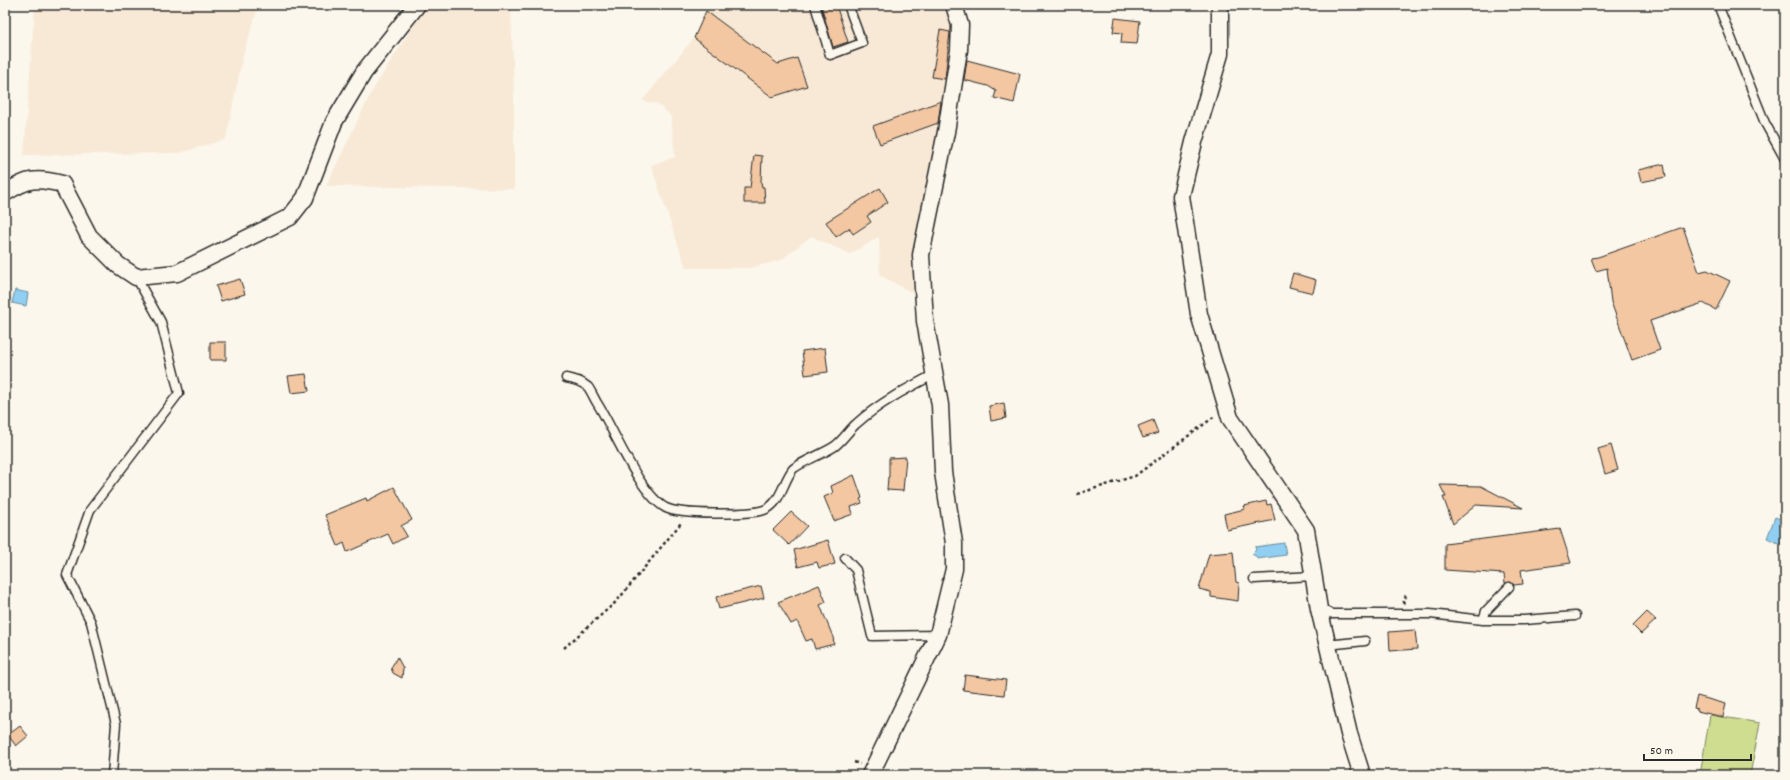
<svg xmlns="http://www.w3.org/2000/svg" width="1790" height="780" font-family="Dekko,sans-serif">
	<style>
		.built { fill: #f8e9d6 }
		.green { fill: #cfdd91; stroke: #7d845e }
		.water { fill: #91cff2; stroke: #688da2 }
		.building { fill: #f2c7a2; stroke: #2b2b2b }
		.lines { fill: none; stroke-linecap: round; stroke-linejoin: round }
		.service-casing { stroke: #2b2b2b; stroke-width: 11 }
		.minor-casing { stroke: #2b2b2b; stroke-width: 19 }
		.path { stroke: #2b2b2b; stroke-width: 2.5; stroke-dasharray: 3 3; stroke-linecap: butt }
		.service { stroke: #fbf7ec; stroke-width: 8 }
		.minor { stroke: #fbf7ec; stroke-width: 16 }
	</style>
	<rect width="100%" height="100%" fill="#fbf7ec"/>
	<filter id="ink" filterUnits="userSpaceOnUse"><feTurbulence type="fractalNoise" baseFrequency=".025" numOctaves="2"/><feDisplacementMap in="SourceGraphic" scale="8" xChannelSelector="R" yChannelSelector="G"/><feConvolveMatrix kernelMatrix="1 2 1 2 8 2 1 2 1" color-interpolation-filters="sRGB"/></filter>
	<g filter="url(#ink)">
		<path class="built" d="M 35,5 L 259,5 L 243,55 L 226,139 L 180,153 L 24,155 Z
			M 429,5 L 511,5 L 514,94 L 514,189 L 326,186 L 371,93 L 425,7 Z
			M 704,5 L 960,5 L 918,296 L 880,275 L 879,237 L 850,254 L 811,236 L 781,260 L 750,268 L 686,268 L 651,165 L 675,157 L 671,116 L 658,104 L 642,101 L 694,38 L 706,11 Z"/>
		<path class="green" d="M 1710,715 L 1760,723 L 1750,775 L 1700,775 Z"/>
		<path class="water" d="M 15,290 L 28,293 L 26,306 L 12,303 Z
			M 1775,517 L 1785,521 L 1785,546 L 1767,538 Z
			M 1284,543 L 1286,555 L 1257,559 L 1257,557 L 1252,554 L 1256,550 L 1255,547 Z"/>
		<path class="building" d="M 821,5 L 836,5 L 848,42 L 833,47 Z
			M 706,11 L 778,64 L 797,58 L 807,86 L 772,97 L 694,38 Z
			M 1115,18 L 1140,21 L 1137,44 L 1121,43 L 1122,33 L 1113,32 Z
			M 940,30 L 950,32 L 945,79 L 932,77 Z
			M 967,60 L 1020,74 L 1014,103 L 994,98 L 996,91 L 988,86 L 964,80 Z
			M 941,101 L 938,123 L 880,144 L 873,126 Z
			M 754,155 L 762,156 L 761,182 L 762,187 L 764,187 L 765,203 L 744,203 L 744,188 L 750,188 Z
			M 1664,164 L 1666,177 L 1641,182 L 1638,170 Z
			M 880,188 L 888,202 L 867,216 L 871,222 L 853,234 L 849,228 L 836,237 L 826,222 Z
			M 1683,227 L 1699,272 L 1707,270 L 1730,281 L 1716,310 L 1703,303 L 1650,321 L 1660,350 L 1632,360 L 1611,302 L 1607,268 L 1596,271 L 1591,258 L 1598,257 Z
			M 1293,273 L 1316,280 L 1313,293 L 1289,287 Z
			M 240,279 L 245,294 L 221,301 L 216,286 Z
			M 210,342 L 226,342 L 226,360 L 210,360 Z
			M 825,348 L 828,372 L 805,375 L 802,351 Z
			M 306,374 L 309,391 L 291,393 L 288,376 Z
			M 1004,403 L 1006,418 L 991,421 L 989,406 Z
			M 1153,420 L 1158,433 L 1143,438 L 1138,426 Z
			M 1611,445 L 1618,470 L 1605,474 L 1598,449 Z
			M 906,457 L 903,491 L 887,490 L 888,477 L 889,477 L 889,458 Z
			M 854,475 L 862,498 L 860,499 L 862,503 L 851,507 L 853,514 L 834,521 L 824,497 L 833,493 L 831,486 Z
			M 1440,485 L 1481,486 L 1523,508 L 1476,505 L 1453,524 L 1443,497 L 1446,497 Z
			M 394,487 L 412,520 L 401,526 L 407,536 L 393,544 L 388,534 L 347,552 L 344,543 L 338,546 L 325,515 L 366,498 L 367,501 Z
			M 1266,501 L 1267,505 L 1271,504 L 1275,520 L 1227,530 L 1224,514 L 1245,509 L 1244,506 Z
			M 791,512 L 807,526 L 789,545 L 773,530 Z
			M 1560,529 L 1571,563 L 1521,570 L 1523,584 L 1514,585 L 1511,582 L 1505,583 L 1504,574 L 1445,570 L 1445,544 Z
			M 828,540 L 835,564 L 819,568 L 817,562 L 798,567 L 794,550 Z
			M 1233,552 L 1236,582 L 1239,583 L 1238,601 L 1211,597 L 1211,592 L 1199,589 L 1209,554 Z
			M 819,585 L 826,602 L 820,605 L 833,637 L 834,644 L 815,649 L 812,639 L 806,641 L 797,621 L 791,624 L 778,602 Z
			M 761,586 L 764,598 L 719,609 L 716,597 Z
			M 1647,612 L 1656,620 L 1641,634 L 1633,626 Z
			M 1415,630 L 1417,649 L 1390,651 L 1389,632 Z
			M 397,657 L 403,668 L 402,678 L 393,673 L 391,668 Z
			M 965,675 L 1006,680 L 1004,695 L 963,690 Z
			M 1697,696 L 1726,704 L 1723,717 L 1697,711 L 1697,709 L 1694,708 Z
			M 20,726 L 28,736 L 16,746 L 8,735 Z"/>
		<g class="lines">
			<defs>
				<path id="service" d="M 815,5 L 830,55 L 862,43 L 848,5
					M 1718,5 L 1765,123 L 1785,159
					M 566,378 C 573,379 582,382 588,387 C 591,391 594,398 597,403 C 614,429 639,494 666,508 C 679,515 749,515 764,510 C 781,504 783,481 793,469 C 799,463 827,452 835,446 C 843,440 849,430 856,424 C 879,403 908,388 935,374
					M 845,558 L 856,570 L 872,636 L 938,635
					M 1254,579 L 1314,576
					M 1319,609 L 1333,614 L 1430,614 L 1483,620 L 1524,620 L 1575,616
					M 1483,620 L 1486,611 L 1509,587
					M 1327,645 L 1365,641
					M 112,775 L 116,724 L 91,622 L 67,575 L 90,510 L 179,393 L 161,322 L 136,277"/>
				<path id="minor" d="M 1220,5 L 1220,54 L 1194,142 L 1181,196 L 1199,314 L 1230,418 L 1306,530 L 1319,609 L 1349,734 L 1362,775
					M 5,193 C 27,179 36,177 62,184 L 89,236 L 118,265 L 136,277 L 177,273 L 290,217 L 305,198 L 334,122 L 364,72 L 417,5
					M 870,775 L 938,635 L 954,569 L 954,543 L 943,472 L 940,405 L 925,321 L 921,255 L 946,132 L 959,50 L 960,25 L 954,5"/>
			</defs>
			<use href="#service" class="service-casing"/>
			<use href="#minor" class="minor-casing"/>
			<path class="path" d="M 1077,494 L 1135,476 L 1215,416
				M 1403,604 L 1406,595
				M 564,648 L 617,601 L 681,523
				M 854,762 L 860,764"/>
			<use href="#service" class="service"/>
			<use href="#minor" class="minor"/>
		</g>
	</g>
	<rect width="1790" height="780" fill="none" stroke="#fbf7ec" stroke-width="20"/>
	<rect x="10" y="10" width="1770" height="760" fill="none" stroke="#2b2b2b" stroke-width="1.5" filter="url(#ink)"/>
	<path d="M1644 754v6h107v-6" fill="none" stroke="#2b2b2b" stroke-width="2"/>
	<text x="1650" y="754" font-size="12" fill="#2b2b2b" stroke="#fbf7ec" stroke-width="3" paint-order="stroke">50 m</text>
</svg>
